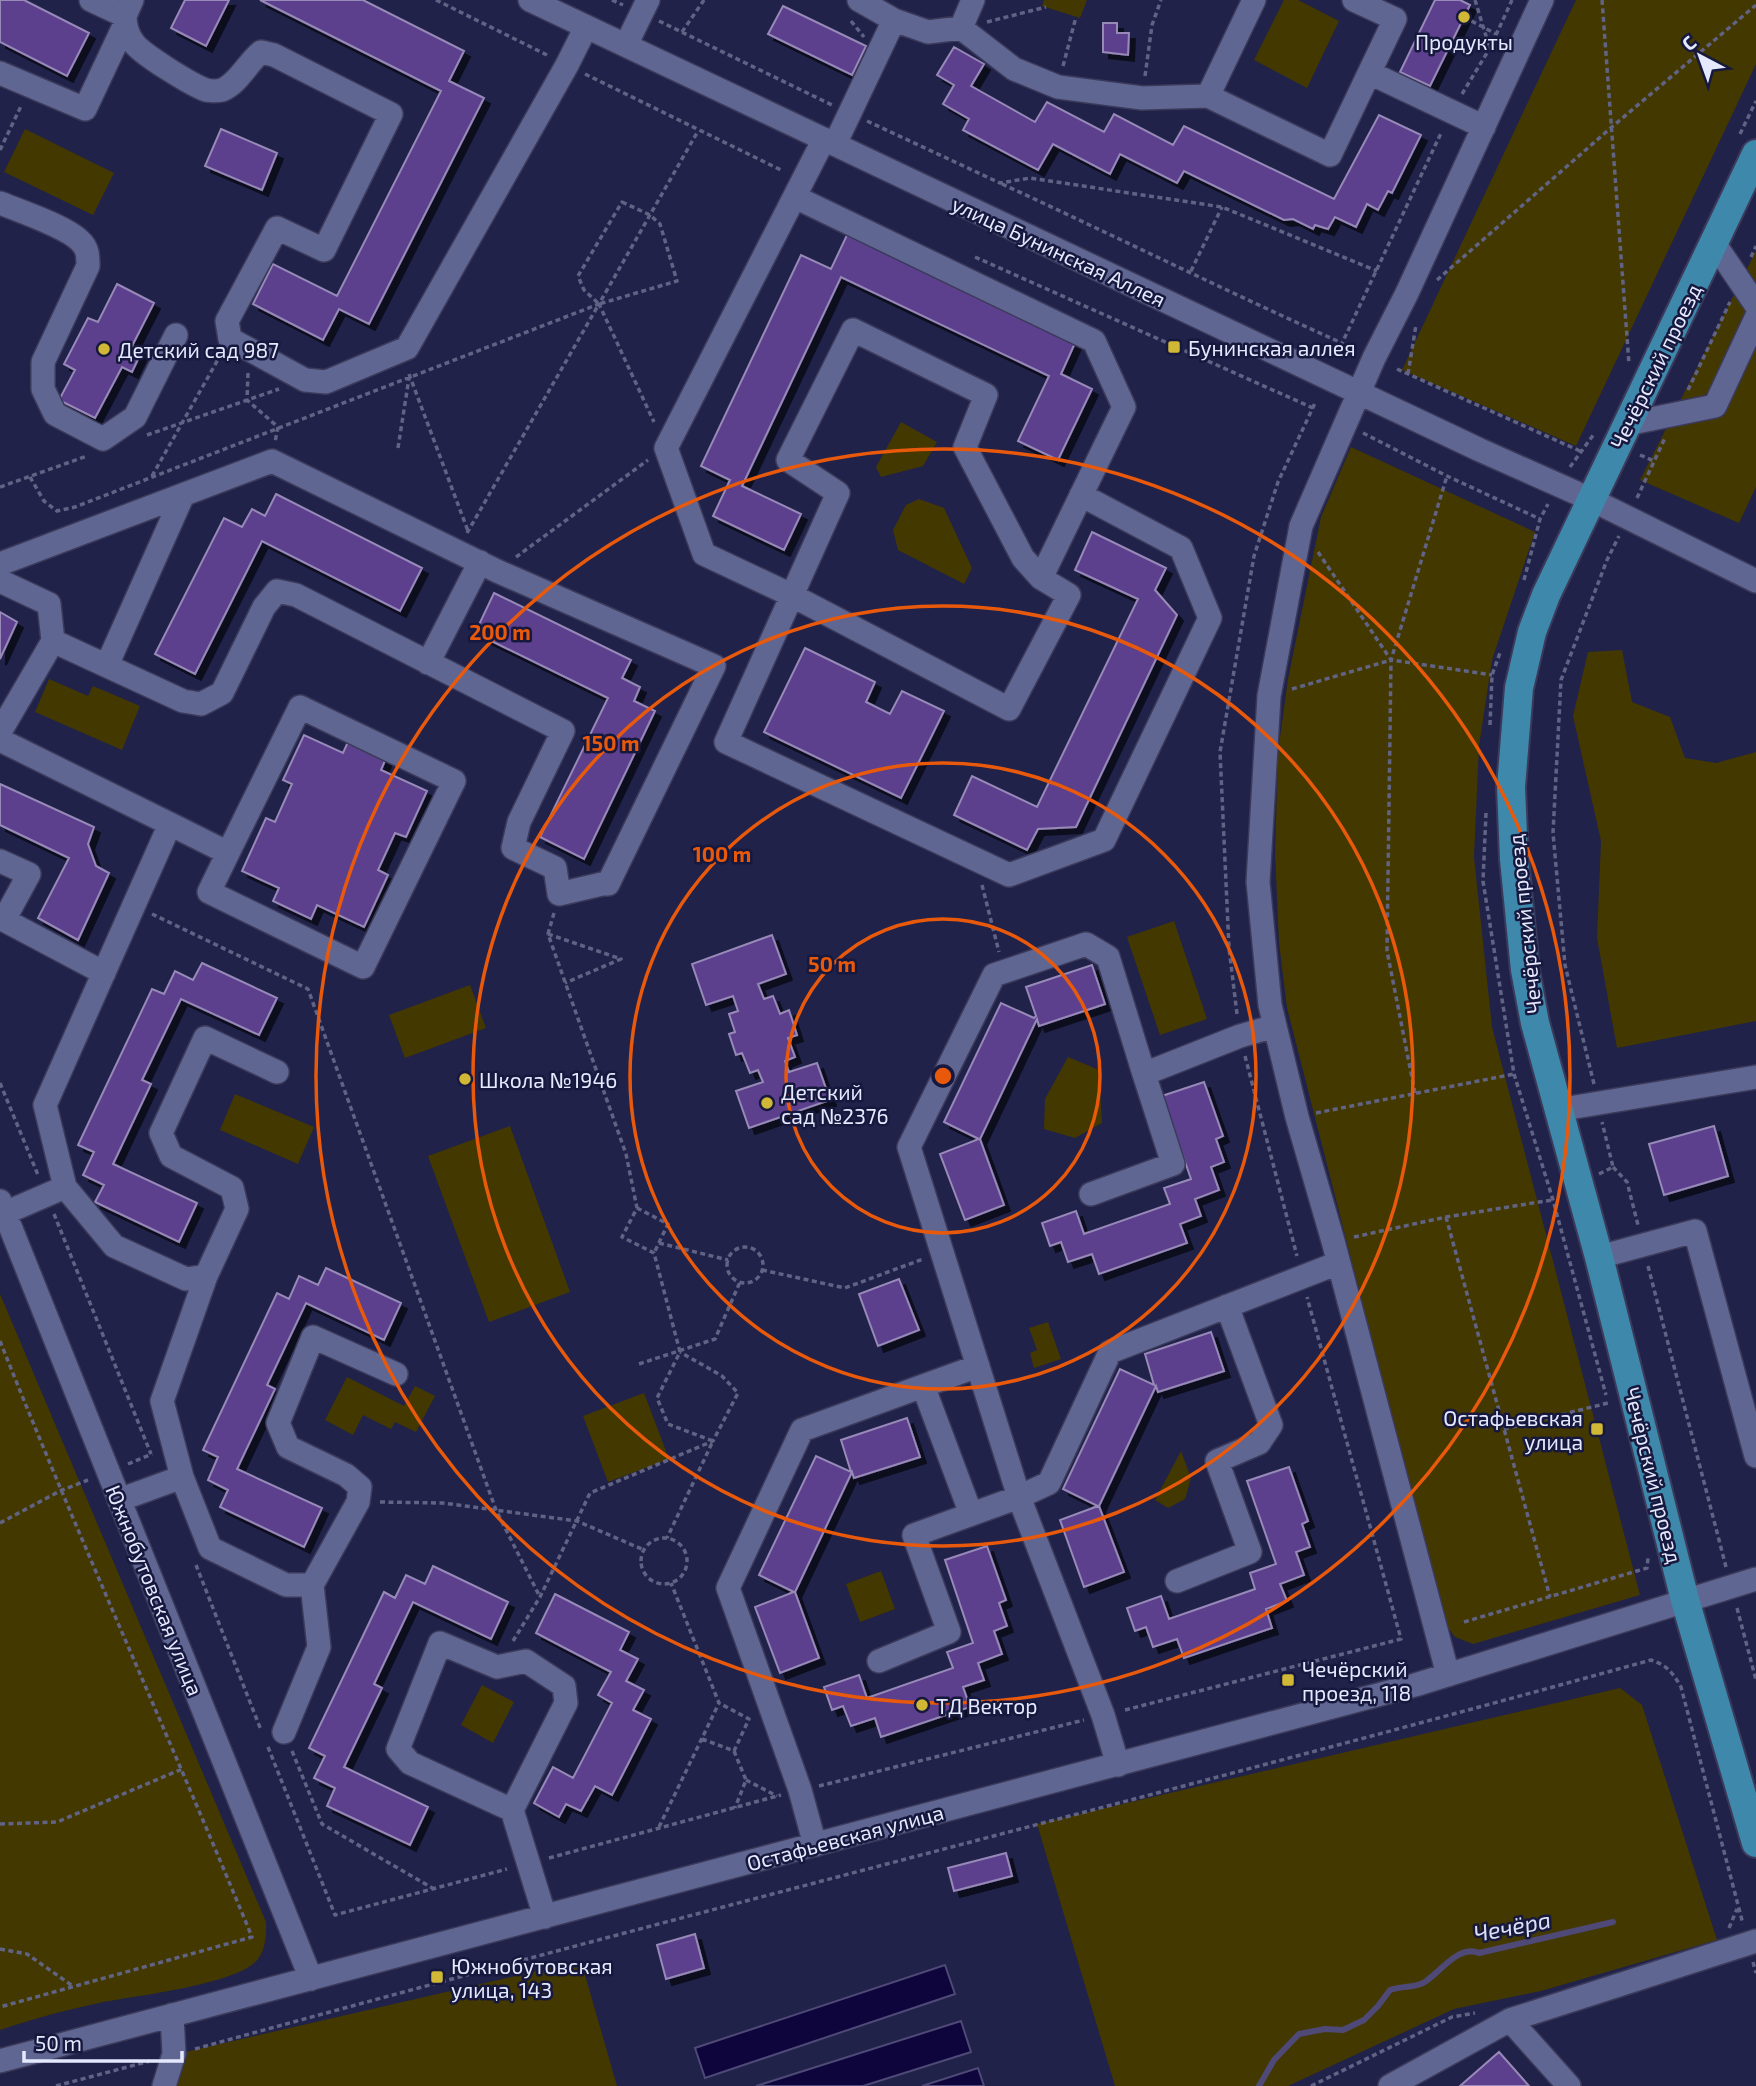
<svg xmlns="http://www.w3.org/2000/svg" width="1756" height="2086" font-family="'Exo 2',sans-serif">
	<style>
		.green { fill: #433800 }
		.water { fill: #0d053c; stroke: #4e4976; stroke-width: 2 }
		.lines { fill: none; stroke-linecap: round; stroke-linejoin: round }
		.stream { stroke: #4e4976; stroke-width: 6 }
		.building { fill: #5c408d; stroke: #9789b8; stroke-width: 2; filter: url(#shadow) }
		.minor-casing { stroke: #3b3a5b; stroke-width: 26 }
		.major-casing { stroke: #3b3a5b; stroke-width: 32 }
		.path { stroke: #616384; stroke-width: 3.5; stroke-dasharray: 5 3.5; stroke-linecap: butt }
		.minor { stroke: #606692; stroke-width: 23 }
		.major { stroke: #3e88ab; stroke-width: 28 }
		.ring { fill: none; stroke: #e8590c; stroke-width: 3.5 }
		.poi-dot { fill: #d0b736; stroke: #17183e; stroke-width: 2.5 }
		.labels { text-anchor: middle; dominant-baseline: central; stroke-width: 5; stroke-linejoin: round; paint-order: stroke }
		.poi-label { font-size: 21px; fill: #e5e9fe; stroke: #17183e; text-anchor: start }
		.street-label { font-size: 21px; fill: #e5e9fe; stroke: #17183e }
		.water-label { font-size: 23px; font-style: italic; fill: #dce0f6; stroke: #17183e }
		.centre { fill: #e8590c; stroke: #17183e; stroke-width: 3.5 }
		.ring-label { font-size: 21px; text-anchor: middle; font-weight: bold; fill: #e8590c; stroke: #17183e; stroke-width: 5; stroke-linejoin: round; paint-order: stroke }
	</style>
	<defs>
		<filter id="shadow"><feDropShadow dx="6" dy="6" stdDeviation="0" flood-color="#0009"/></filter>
	</defs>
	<rect width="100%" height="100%" fill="#202249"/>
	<path class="green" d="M 1044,0 L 1087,0 L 1080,18 L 1042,6 Z
		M 1284,0 L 1298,0 L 1339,21 L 1307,88 L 1254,60 Z
		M 1576,0 L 1756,0 L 1756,64 L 1576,446 L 1402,370 Z
		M 25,129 L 114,173 L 93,215 L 4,172 Z
		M 1756,251 L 1756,487 L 1739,523 L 1640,480 Z
		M 901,422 L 937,442 L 923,466 L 881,477 L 876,467 Z
		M 1351,447 L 1535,532 L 1492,660 L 1479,746 L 1474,857 L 1492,1027 L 1640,1595 L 1473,1644 L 1455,1637 L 1444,1622 L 1287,1008 L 1279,943 L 1275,853 L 1278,752 L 1288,679 L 1321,517 Z
		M 919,499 L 944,508 L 972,568 L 964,584 L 898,550 L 893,530 L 906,505 Z
		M 1622,650 L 1632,702 L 1670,717 L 1685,758 L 1716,763 L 1756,752 L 1756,1021 L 1617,1048 L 1597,938 L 1601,841 L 1573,716 L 1588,652 Z
		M 49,679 L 88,696 L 93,686 L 140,706 L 122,750 L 35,712 Z
		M 1174,921 L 1207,1019 L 1160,1035 L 1127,937 Z
		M 470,985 L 486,1028 L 405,1058 L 389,1015 Z
		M 1068,1057 L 1099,1070 L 1102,1123 L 1075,1138 L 1044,1129 L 1045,1099 Z
		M 235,1094 L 314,1127 L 298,1164 L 220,1130 Z
		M 510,1126 L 570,1292 L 489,1322 L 428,1156 Z
		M 0,1294 L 266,1922 C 266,1935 266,1948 258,1959 C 239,1985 132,1996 99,2003 C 66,2010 32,2019 0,2030 Z
		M 1048,1322 L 1061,1359 L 1034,1368 L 1030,1353 L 1037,1350 L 1029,1328 Z
		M 347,1377 L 404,1406 L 415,1386 L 435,1396 L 416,1432 L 395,1422 L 391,1429 L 363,1415 L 353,1435 L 325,1420 Z
		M 644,1393 L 669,1459 L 608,1482 L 583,1416 Z
		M 1181,1451 L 1191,1478 L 1185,1499 L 1168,1508 L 1155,1500 Z
		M 881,1571 L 895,1609 L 860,1622 L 846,1584 Z
		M 482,1685 L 514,1702 L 493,1743 L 461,1725 Z
		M 1620,1688 L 1642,1705 L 1717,1940 L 1541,1991 L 1454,2009 L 1288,2086 L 1115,2086 L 1037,1824 Z
		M 581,1961 L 617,2086 L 169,2086 L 181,2053 Z"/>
	<path class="water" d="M 945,1965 L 955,1994 L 705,2078 L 695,2048 Z
		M 961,2021 L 971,2052 L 863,2086 L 756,2086 Z
		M 978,2068 L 984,2086 L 922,2086 Z"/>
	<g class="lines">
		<path class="stream" d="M 1259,2086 L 1274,2060 L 1299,2034 L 1325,2029 L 1343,2030 L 1364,2020 L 1378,2006 L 1390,1990 C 1400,1986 1413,1988 1423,1983 C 1439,1974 1458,1944 1479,1953 L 1613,1922"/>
	</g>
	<path class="building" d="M 0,0 L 24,0 L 89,33 L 67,76 L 0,42 Z
		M 185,0 L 229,0 L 206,46 L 171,28 Z
		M 260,0 L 363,0 L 464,51 L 449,81 L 484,98 L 369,324 L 339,309 L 323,340 L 253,304 L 273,264 L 337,296 L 441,91 Z
		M 1435,0 L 1460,0 L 1470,5 L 1430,86 L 1400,72 Z
		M 783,6 L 866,46 L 852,75 L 768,34 Z
		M 1103,23 L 1117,23 L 1117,33 L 1129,33 L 1128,55 L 1103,52 Z
		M 954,47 L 984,64 L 971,86 L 1035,122 L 1047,102 L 1104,132 L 1114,114 L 1173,145 L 1184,126 L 1334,199 L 1379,115 L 1421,135 L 1392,193 L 1388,191 L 1378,210 L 1367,204 L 1356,227 L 1335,217 L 1328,229 L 1315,225 L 1313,229 L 1293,219 L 1284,220 L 1184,171 L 1177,183 L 1120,154 L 1110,174 L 1053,144 L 1038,170 L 963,130 L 969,119 L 943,104 L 954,85 L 937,75 Z
		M 221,129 L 277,153 L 262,190 L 205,166 Z
		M 847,235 L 1075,343 L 1061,374 L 1092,389 L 1058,460 L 1018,441 L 1049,376 L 841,277 L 742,486 L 801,514 L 784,550 L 713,516 L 730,480 L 701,466 L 801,255 L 831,269 Z
		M 117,284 L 154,303 L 132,346 L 142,351 L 132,372 L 122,367 L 95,418 L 59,400 L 75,370 L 64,364 L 88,318 L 98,322 Z
		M 276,494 L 422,568 L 400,611 L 262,541 L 195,674 L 155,654 L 224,518 L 242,527 L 252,509 L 265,516 Z
		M 1092,532 L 1166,568 L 1155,590 L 1177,615 L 1076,827 L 1038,829 L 1027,850 L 954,815 L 972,776 L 1037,807 L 1138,599 L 1075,570 Z
		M 494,593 L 631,660 L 622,678 L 640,687 L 634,701 L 655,711 L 584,859 L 540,837 L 608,698 L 475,633 Z
		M 0,612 L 17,622 L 0,659 Z
		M 805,648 L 875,682 L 866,702 L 890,714 L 902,691 L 944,711 L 901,798 L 764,732 Z
		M 352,733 L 389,751 L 381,770 L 427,791 L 406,837 L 395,833 L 378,870 L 388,875 L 364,927 L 317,905 L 311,919 L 273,901 L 279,888 L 242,871 L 266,818 L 275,822 L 292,784 L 283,780 L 304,735 L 343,753 Z
		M 0,784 L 94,827 L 88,844 L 96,866 L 109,873 L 78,940 L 38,918 L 69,858 L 0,825 Z
		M 772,935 L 786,974 L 758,984 L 764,999 L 773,996 L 780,1014 L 789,1010 L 797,1035 L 788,1038 L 795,1057 L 785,1061 L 789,1072 L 817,1063 L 830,1100 L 749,1128 L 736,1091 L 763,1082 L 758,1070 L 750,1073 L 742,1053 L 736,1055 L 729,1034 L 735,1032 L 729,1014 L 738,1011 L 733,996 L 706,1005 L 692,964 Z
		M 202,963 L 277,998 L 259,1035 L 181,999 L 142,1080 L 151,1084 L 113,1164 L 197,1203 L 179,1242 L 95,1202 L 104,1185 L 83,1175 L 94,1152 L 78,1145 L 152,989 L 164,994 L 175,971 L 193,980 Z
		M 1092,965 L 1105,1004 L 1039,1026 L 1037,1019 L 980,1139 L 1004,1205 L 965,1220 L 940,1154 L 979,1139 L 944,1122 L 1001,1003 L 1034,1018 L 1036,1016 L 1026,987 Z
		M 1204,1082 L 1223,1136 L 1216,1139 L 1224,1162 L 1211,1167 L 1219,1190 L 1195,1199 L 1201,1216 L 1180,1224 L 1187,1243 L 1099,1274 L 1092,1254 L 1068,1262 L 1061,1242 L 1050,1246 L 1042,1223 L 1076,1211 L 1084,1234 L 1170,1204 L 1164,1188 L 1191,1179 L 1162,1096 Z
		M 1714,1126 L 1728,1176 L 1664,1195 L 1649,1144 Z
		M 326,1268 L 401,1303 L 384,1340 L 306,1303 L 267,1385 L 275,1389 L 237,1469 L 322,1508 L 304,1547 L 220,1507 L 228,1490 L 208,1480 L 218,1457 L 203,1450 L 277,1293 L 289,1299 L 299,1276 L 318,1285 Z
		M 899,1279 L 919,1330 L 878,1346 L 859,1294 Z
		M 1211,1332 L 1224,1371 L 1158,1392 L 1156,1386 L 1099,1506 L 1124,1572 L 1084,1587 L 1060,1520 L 1098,1506 L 1063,1489 L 1120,1369 L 1154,1385 L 1145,1354 Z
		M 907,1418 L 920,1457 L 854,1478 L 852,1472 L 795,1592 L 819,1658 L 780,1673 L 755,1607 L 794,1592 L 759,1575 L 816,1456 L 851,1472 L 841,1440 Z
		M 1289,1467 L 1308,1521 L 1302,1524 L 1310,1547 L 1296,1552 L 1304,1575 L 1280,1584 L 1287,1601 L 1266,1609 L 1272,1628 L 1184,1658 L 1177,1639 L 1153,1647 L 1146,1627 L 1135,1631 L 1127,1608 L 1161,1596 L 1169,1619 L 1255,1589 L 1250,1573 L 1276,1564 L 1247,1481 Z
		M 987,1546 L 1006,1600 L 999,1603 L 1007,1626 L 994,1631 L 1002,1654 L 978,1663 L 984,1680 L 963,1687 L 970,1707 L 881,1737 L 875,1718 L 851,1726 L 843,1706 L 832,1710 L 824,1687 L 859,1675 L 867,1698 L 953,1668 L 947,1652 L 973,1643 L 945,1560 Z
		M 433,1566 L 508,1602 L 491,1639 L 413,1602 L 374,1684 L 382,1688 L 344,1767 L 428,1807 L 410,1845 L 327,1806 L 335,1788 L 314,1778 L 325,1756 L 309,1748 L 384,1592 L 395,1598 L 406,1575 L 425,1584 Z
		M 555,1594 L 629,1632 L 620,1650 L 638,1659 L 626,1681 L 644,1690 L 633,1710 L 651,1719 L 612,1795 L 595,1786 L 581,1811 L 566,1804 L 559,1817 L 534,1803 L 553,1767 L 573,1778 L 612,1703 L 598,1695 L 611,1672 L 536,1633 Z
		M 1006,1853 L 1012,1876 L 954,1891 L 948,1868 Z
		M 695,1934 L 704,1968 L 666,1979 L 657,1945 Z
		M 1499,2052 L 1529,2086 L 1460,2086 Z"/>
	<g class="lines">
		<defs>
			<path id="minor" d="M 91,0 L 125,16 L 132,0
				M 530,0 L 1480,450 L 1590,499 L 1756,581
				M 859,0 L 894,20
				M 125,16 C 125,25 128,35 133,42 C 141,54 192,85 206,90 C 210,91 218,91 222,90 C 238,84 248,62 261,52 L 274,55 L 391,114 L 324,250 L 277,228 L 227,321 L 230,339 L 305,380 L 326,382 L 407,348 L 567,65 L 586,27
				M 961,28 L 1014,69 L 1058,87 L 1142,98 L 1208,96 L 1330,155 L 1395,19 L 1354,0
				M 626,45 L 648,0
				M 0,73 L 85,109 L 125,24
				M 1370,73 L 1484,127
				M 1208,96 L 1254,0
				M 835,144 L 894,20 L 928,32 L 961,28 L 973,0
				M 795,197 L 1094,341 L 1124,407 L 1041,578 L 1069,595 L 1009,709 L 791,595 L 704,554 L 666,448 L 824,139
				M 0,203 C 20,211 67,227 80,241 C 88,248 88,256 88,266 L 43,362 L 43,389 L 55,414 L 103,439 L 135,417 L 176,335
				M 1714,243 L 1756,305
				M 1627,424 L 1715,406 L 1756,318
				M 0,564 L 272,461 L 497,571 L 714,666 L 608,884 L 602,884 L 559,894 L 555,868 L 513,848 L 519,822 L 563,731 L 296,595 L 277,591 L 264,607 L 222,693 L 201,704 L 183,701 L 53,641 L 49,604 L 0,581
				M 1041,578 L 1023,558 L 965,447 L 986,395 L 853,330 L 788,460 L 838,493 L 726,742 L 1009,875 L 1104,840 L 1210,618 L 1181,548 L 1081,495
				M 428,663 L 480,562
				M 107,665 L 183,495
				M 0,732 L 53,641
				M 0,740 L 170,824 L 45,1105 L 65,1187
				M 170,824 L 228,853 L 209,892 L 363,967 L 454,781 L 300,707 L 228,853
				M 0,861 L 29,874 L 4,920 L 104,973
				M 1557,1110 L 1756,1077
				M 1091,1194 L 1173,1164 L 1144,1074
				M 0,1201 L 311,1979
				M 5,1213 L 65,1187 L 114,1246 L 186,1279 L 206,1276 L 237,1209 L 232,1188 L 171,1156 L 161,1133 L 205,1038 L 277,1072
				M 1599,1257 L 1695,1231 L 1756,1456
				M 928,1399 L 971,1514
				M 182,1477 L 162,1401 L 206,1276
				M 119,1500 L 182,1477 L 210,1548 L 286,1585 L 312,1585 L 358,1502 L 360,1487 L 346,1475 L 288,1447 L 278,1423 L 313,1337 L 396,1374
				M 1177,1581 L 1250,1552 L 1217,1461 L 1259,1443 L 1271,1425 L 1227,1306
				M 879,1661 L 949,1632 L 914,1535 L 1019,1497 L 1049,1483 L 1110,1352 L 1338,1263
				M 1448,1675 L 1333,1241 L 1297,1117 L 1275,1026 L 1270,1005 L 1258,882 L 1269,696 L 1301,526 L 1374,358 L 1407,293 L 1542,0
				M 284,1732 L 319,1647 L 312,1585
				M 1118,1765 L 1103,1715 L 1019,1497 L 909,1147 L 994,975 L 1086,944 L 1108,957 L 1144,1074 L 1240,1036 L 1275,1026
				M 512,1810 L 566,1703 L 564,1686 L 526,1661 L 497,1667 L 440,1643 L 398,1749 L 410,1763 L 512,1810 L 545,1917
				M 815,1845 L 800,1790 L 728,1588 L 802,1430 L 978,1366
				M 1510,2020 L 1569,2086
				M 0,2061 L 1415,1685 L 1756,1579
				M 164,2086 L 174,2054 L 172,2015
				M 1390,2086 L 1510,2020 L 1756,1941"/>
			<path id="major" d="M 1756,154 L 1546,595 L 1532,632 L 1519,688 L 1511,787 L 1514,859 L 1525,970 L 1535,1023 L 1599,1257 L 1685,1600 L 1756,1843"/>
		</defs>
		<use href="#minor" class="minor-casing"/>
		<use href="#major" class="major-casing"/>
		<path class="path" d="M 436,0 L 547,55
			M 612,0 L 623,5
			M 1475,0 L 1489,46
			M 1602,0 L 1629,364
			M 1464,17 L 1496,34
			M 659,21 L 832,105
			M 851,21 L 864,37
			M 987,22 L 1046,7
			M 682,32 L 704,0
			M 1063,66 L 1076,17
			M 585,74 L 783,171
			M 1145,76 L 1152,25 L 1161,0
			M 1462,94 L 1490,48 L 1512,0
			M 867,121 L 1000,183 L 1030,178 L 1222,207 L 1377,271
			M 1740,134 L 1756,101
			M 0,150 L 22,104
			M 1002,184 C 1115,236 1228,292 1342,343
			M 622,202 L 650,215 L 660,224 L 677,281 L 599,304 L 584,290 L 578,276 Z
			M 975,257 L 1313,408
			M 1751,257 L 1756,246
			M 1191,271 L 1222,207
			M 1437,280 L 1613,126 L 1756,5
			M 1337,354 L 1442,131
			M 1397,369 L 1580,451
			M 248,373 L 247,400 L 278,427 L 275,442
			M 409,374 L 468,531
			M 1408,374 L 1416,325
			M 1688,390 L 1730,302
			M 1363,433 L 1447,476 L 1540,519
			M 147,435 L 279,389
			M 398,448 L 409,378
			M 1640,455 L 1654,461
			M 1570,467 L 1594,434
			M 152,476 L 220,356
			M 30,477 L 44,501 L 57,511 L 75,507 L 599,304 L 698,131
			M 0,487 L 87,456
			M 1637,498 L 1665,438
			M 467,533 L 599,304 L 654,422
			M 1318,552 L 1391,660 L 1492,675
			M 516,557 L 648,460
			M 1524,580 L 1540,519 L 1548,504
			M 1292,689 L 1391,660
			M 1490,725 L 1492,675 L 1500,653
			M 1486,813 L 1483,881 L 1514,1074 L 1553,1200 L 1606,1395
			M 982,885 L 999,952
			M 554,913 L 548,934 L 626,1154 L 637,1208 L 622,1237 L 654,1253 L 680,1352 L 657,1398 L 668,1424 L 713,1441 L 667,1538
			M 152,914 L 308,989 L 496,1510 L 540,1597
			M 548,934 L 621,959 L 565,983
			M 1237,1014 L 1229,948 L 1220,752 L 1254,556 L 1278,482 L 1316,401
			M 1245,1056 L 1297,1256
			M 0,1083 L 38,1175
			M 1594,1084 L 1565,965 L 1553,833 L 1561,680 L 1607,560 L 1619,536
			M 1415,1093 L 1387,951 L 1391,660 L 1447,476
			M 1316,1113 L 1514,1074
			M 1613,1167 L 1627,1182 L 1638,1225
			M 1599,1174 L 1613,1167 L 1602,1122
			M 637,1208 L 668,1224 L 654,1253
			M 54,1214 L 151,1454
			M 1446,1217 L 1550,1597
			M 1354,1237 L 1446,1217 L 1552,1200
			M 659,1243 L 728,1260
			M727 1265a18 18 0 1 1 36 0a18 18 0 1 1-36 0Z
			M 1648,1266 L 1726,1567
			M 762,1270 L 845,1288 L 923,1259
			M 0,1341 C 80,1542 170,1738 252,1937 L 0,2007
			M 639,1364 L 715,1339 L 740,1282
			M 1504,1429 L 1608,1403
			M 128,1464 L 152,1454
			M 380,1502 L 443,1503 L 577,1521 L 644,1550
			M 0,1523 L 60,1491 L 88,1480
			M641 1561a23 23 0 1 1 46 0a23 23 0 1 1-46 0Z
			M 196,1565 L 261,1730
			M 1737,1608 L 1756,1680
			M 1464,1622 L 1647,1568 L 1648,1558
			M 513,1641 L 540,1597 L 590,1493 L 713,1441 L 738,1393 L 722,1376 L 680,1352
			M 1125,1710 L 1401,1639 L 1307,1297
			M 702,1739 L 734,1751 L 749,1719 L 719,1703
			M 268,1747 L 335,1915 L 507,1869
			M 292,1751 L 322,1824 L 434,1889
			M 734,1751 L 746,1780 L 735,1808
			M 746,1780 L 777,1796
			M 819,1786 L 1084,1720
			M 0,1824 L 57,1822 L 182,1769
			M 659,1827 L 719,1703 L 671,1583
			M 549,1858 L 781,1795
			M 1729,1928 L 1737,1909
			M 0,1949 L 27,1954 L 74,1987
			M 1753,1962 L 1756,1973
			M 195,2049 C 679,1915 1167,1794 1651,1660 C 1667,1665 1673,1673 1681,1687 L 1743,1924
			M 56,2086 L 150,2061
			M 1311,2086 L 1452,2017 L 1475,2013"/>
		<use href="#minor" class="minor"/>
		<use href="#major" class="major"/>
	</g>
	<g class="ring">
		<circle cx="943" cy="1076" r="157"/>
		<circle cx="943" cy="1076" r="313"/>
		<circle cx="943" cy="1076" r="470"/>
		<circle cx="943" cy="1076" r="627"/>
	</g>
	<g class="poi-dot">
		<circle cx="1464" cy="17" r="7"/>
		<rect x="1167" y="340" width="14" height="14" rx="3.5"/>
		<circle cx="104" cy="349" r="7"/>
		<circle cx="465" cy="1079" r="7"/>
		<circle cx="767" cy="1103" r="7"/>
		<rect x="1590" y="1422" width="14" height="14" rx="3.5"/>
		<rect x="1281" y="1673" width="14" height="14" rx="3.5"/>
		<circle cx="922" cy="1705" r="7"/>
		<rect x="430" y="1970" width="14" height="14" rx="3.5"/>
	</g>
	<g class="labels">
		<g class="poi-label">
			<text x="1464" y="41" text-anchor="middle">Продукты</text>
			<text x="1188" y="347">Бунинская аллея</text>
			<text x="118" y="349">Детский сад 987</text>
			<text x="479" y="1079">Школа №1946</text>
			<text x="781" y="1091">Детский<tspan x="781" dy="24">сад №2376</tspan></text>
			<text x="1583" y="1417" text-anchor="end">Остафьевская<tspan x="1583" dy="24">улица</tspan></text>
			<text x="1302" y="1668">Чечёрский<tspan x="1302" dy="24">проезд, 118</tspan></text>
			<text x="936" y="1705">ТД Вектор</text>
			<text x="451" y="1965">Южнобутовская<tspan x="451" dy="24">улица, 143</tspan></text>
		</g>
		<g class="street-label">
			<text transform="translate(1059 251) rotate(25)">улица Бунинская Аллея</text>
			<text transform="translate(1655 366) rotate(-64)">Чечёрский проезд</text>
			<text transform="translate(1524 924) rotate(-96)">Чечёрский проезд</text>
			<text transform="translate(1654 1475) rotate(76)">Чечёрский проезд</text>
			<text transform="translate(155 1590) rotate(68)">Южнобутовская улица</text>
			<text transform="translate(845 1837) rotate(-15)">Остафьевская улица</text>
		</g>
		<g class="water-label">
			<text transform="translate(1512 1926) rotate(-11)">Чечёра</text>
		</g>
	</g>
	<circle cx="943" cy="1076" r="10" class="centre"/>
	<g class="ring-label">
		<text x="500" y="640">200 m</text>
		<text x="611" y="751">150 m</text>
		<text x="722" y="862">100 m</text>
		<text x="832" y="972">50 m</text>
	</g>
	<g transform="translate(1700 56) rotate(319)" stroke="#17183e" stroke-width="5" paint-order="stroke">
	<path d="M0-5L12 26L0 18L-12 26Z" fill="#e5e9fe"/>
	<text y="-10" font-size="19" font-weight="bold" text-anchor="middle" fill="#e5e9fe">С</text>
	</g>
	<path d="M24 2051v10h158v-10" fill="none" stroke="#e5e9fe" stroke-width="3.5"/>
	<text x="35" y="2051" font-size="21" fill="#e5e9fe" stroke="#17183e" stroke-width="5" paint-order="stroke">50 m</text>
</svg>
